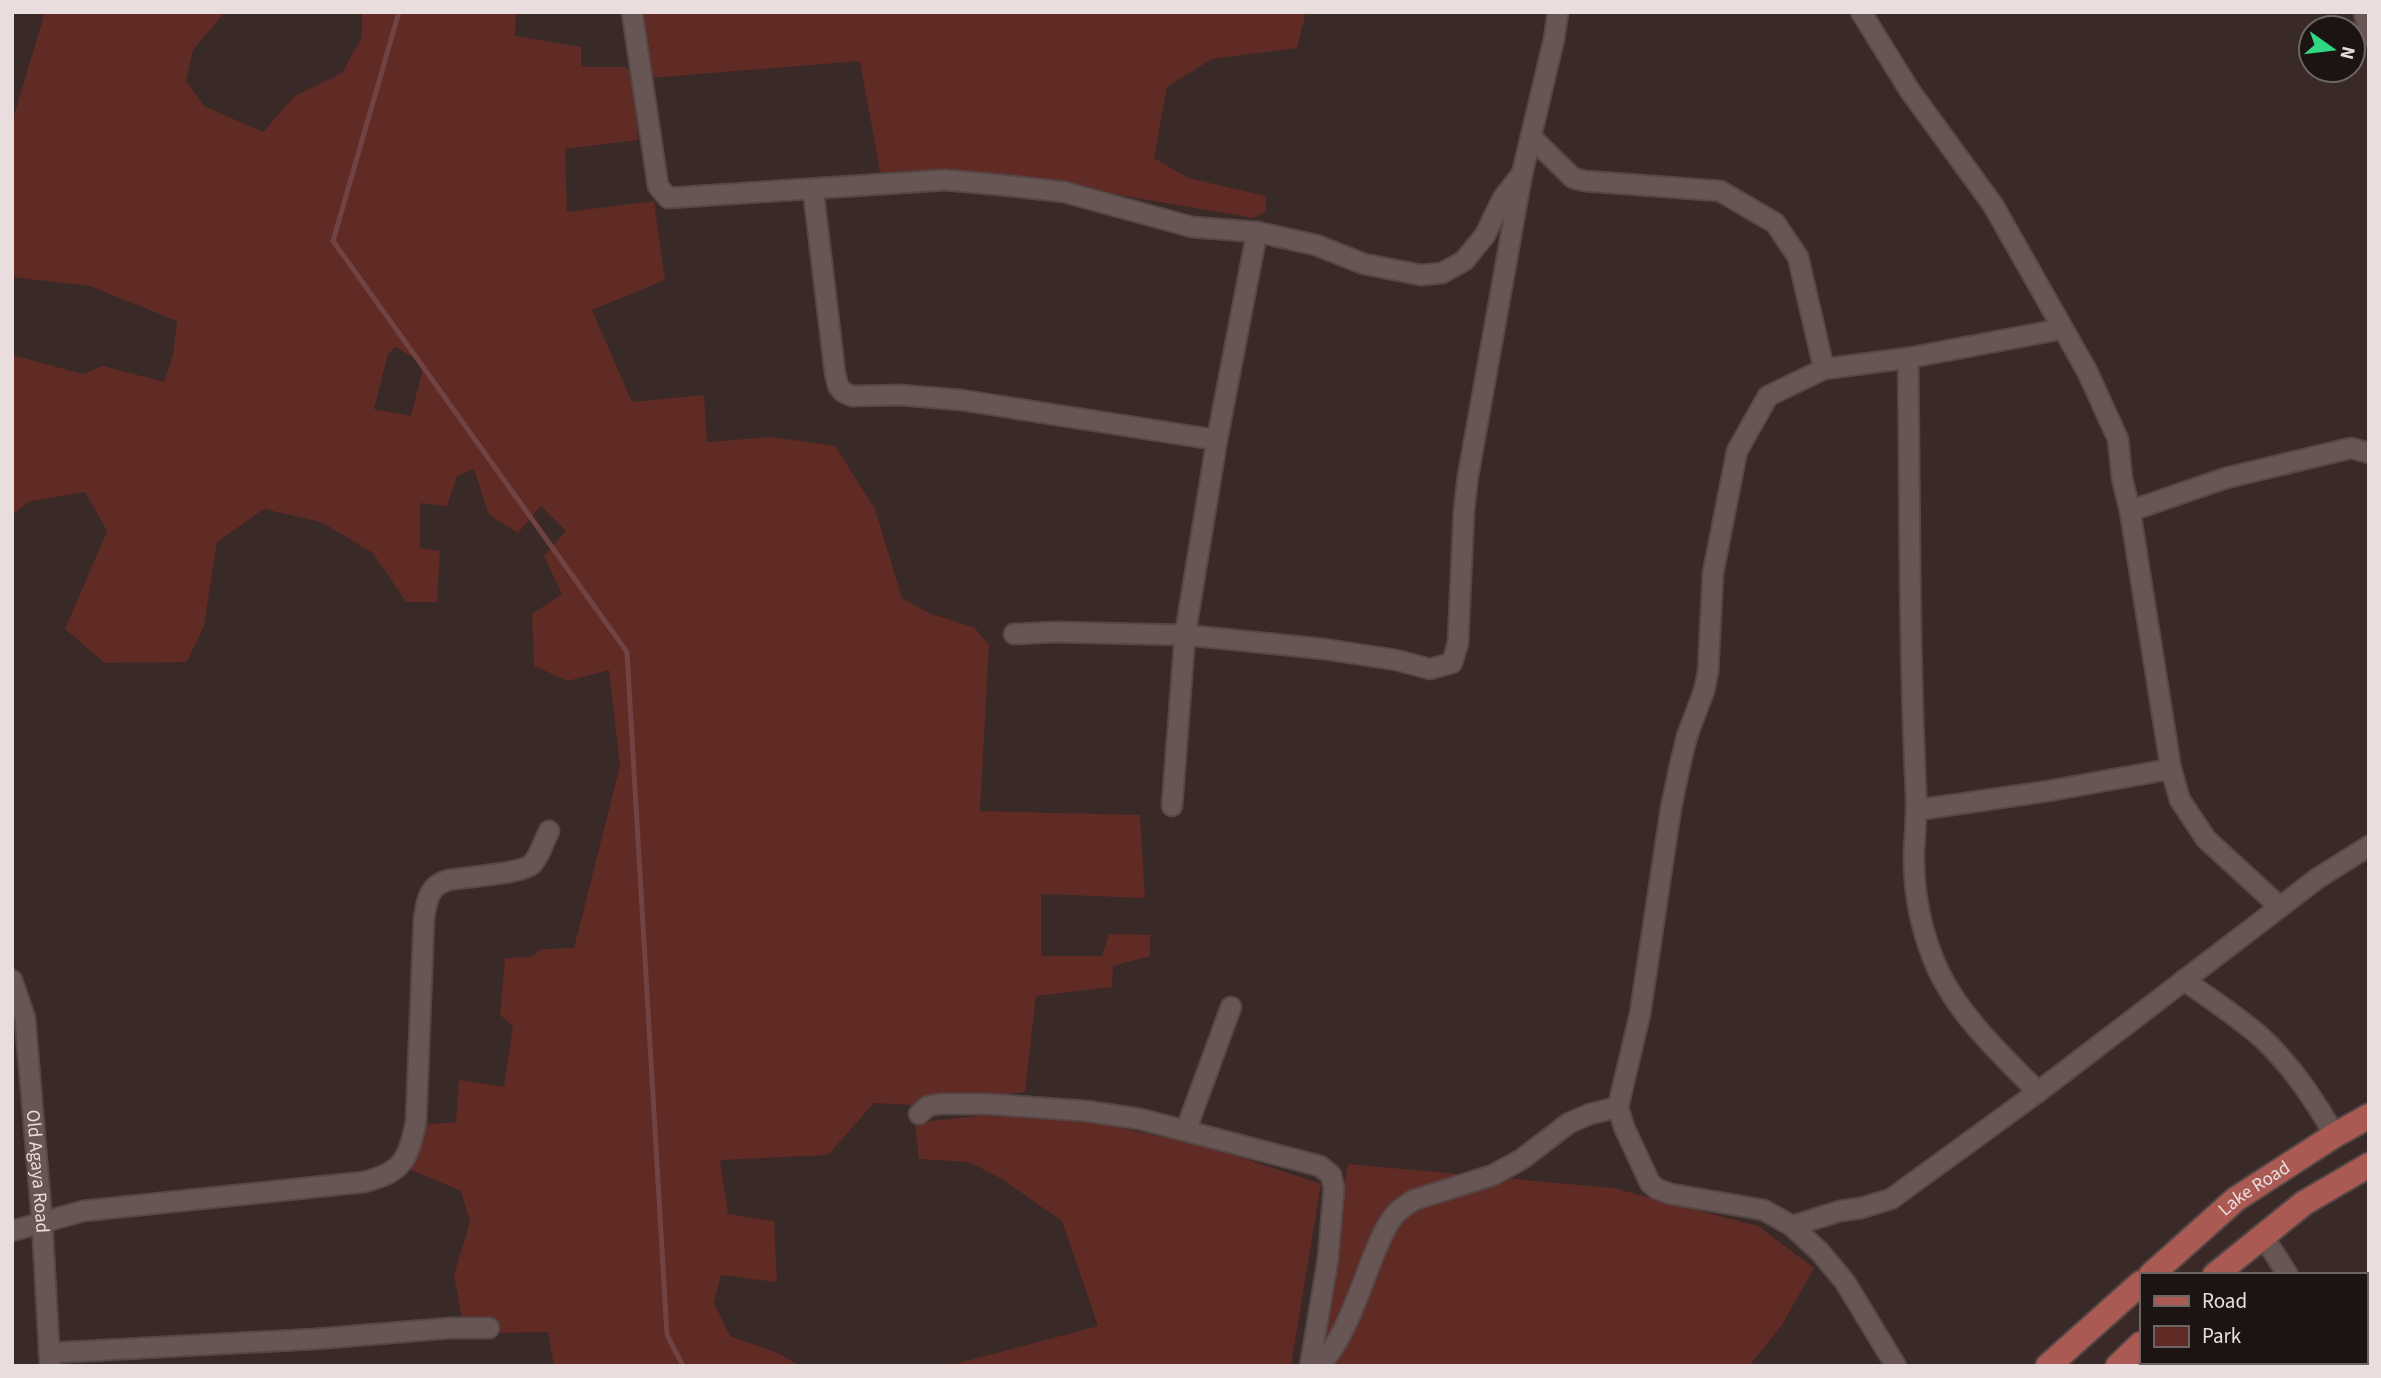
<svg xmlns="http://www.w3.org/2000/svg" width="2381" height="1378" font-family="'Source Sans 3',sans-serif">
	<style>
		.green { fill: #602a25; fill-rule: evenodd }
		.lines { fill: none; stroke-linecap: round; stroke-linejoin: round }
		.stream { stroke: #714343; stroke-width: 5 }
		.minor-casing { stroke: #544745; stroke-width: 23 }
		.major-casing { stroke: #544745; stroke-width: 28 }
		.minor { stroke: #685654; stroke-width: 19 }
		.major { stroke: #aa5a53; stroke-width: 24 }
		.labels { text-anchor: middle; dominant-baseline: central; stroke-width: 7; stroke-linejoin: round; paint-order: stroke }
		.street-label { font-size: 19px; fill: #e9dedd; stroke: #1b1413 }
	</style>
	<rect width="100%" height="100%" fill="#392927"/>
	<path class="green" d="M 45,12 L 225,12 L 193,50 L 186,81 L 204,106 L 263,132 L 295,96 L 342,73 L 362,37 L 362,12 L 516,12 L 515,36 L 581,47 L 581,67 L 624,67 L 635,73 L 638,140 L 565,149 L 567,212 L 654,201 L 665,280 L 592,310 L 632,402 L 704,395 L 707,442 L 771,437 L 835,446 L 875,509 L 902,598 L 929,613 L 975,628 L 989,645 L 980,811 L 1140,815 L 1145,898 L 1041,894 L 1041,956 L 1102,956 L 1109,934 L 1150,935 L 1150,956 L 1113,966 L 1112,987 L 1036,996 L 1025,1092 L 912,1105 L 874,1103 L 828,1155 L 720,1160 L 728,1214 L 774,1221 L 777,1282 L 721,1275 L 714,1303 L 730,1336 L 778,1353 L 800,1366 L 554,1366 L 548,1332 L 491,1333 L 462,1319 L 454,1275 L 470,1222 L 461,1191 L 411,1170 L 423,1125 L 456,1122 L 459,1080 L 504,1087 L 513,1026 L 500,1015 L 505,958 L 531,957 L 541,949 L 574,948 L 620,766 L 609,670 L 568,681 L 534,666 L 532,614 L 562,594 L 544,556 L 566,531 L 541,506 L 518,533 L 489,515 L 474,469 L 457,476 L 447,506 L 420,503 L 420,548 L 440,551 L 437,602 L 406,602 L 373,553 L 321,522 L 264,509 L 217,542 L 204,626 L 187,662 L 105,663 L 65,629 L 107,531 L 85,492 L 30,501 L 12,515 L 12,355 L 83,374 L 103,366 L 164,382 L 173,355 L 177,321 L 90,286 L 12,277 L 12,122 ZM 396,347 L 424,364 L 411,416 L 374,409 L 388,354 Z
		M 641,12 L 1306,12 L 1297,48 L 1212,59 L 1167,87 L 1154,158 L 1188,178 L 1266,196 L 1266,211 L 1254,218 L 1019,178 L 880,172 L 860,61 L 650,78 Z
		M 1010,1112 L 1090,1121 L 1213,1148 L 1321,1184 L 1291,1366 L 947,1366 L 1098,1326 L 1062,1221 L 1000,1178 L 969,1162 L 919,1159 L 915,1123 Z
		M 1348,1164 L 1613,1188 L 1758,1226 L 1814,1268 L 1782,1325 L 1749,1366 L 1315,1366 Z"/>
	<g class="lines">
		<path class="stream" d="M 399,12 L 333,241 L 627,652 L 667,1335 L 683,1366"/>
		<defs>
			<g id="minor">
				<path d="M 632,12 L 658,186 L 668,198 L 945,180 L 1001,185 L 1064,192 L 1192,227 L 1257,232 L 1316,245 L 1364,264 L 1421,275 L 1442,273 L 1464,261 L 1485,235 L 1503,198 L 1522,174"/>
				<path d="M 1861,12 L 1910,91 L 1993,205 L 2087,371 L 2118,439 L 2122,478 L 2130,511 L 2171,769 L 2180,800 L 2206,839 L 2280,907"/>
				<path d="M 2364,12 L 2369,36"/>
				<path d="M 1532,138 L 1573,178 L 1585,181 L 1720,191 L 1775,223 L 1798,257 L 1824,369"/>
				<path d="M 813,189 L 835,373 L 838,386 L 843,392 L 852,396 L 900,395 L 961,400 L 1217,440"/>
				<path d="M 2062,329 L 1908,358 L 1824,369 L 1768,396 L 1737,451 L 1713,573 L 1708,672 L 1704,691 L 1687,736 L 1680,765 L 1671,808 L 1640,1014 L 1618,1107 L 1624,1127 L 1650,1183 L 1657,1189 L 1671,1194 L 1764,1210 L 1792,1226 L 1840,1211 L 1861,1208 L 1891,1199 L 2038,1092 L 2318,878 L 2369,846"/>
				<path d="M 1908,358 C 1910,503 1909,648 1916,793 C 1917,812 1915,832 1914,851 C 1913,892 1921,932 1938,970 C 1960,1017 2002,1055 2038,1092"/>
				<path d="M 2130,511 L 2226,478 L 2351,448 L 2369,453"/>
				<path d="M 1014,634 L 1055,632 L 1185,635 L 1324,649 L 1396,660 L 1430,669 L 1452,663 L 1458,643 L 1464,510 L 1468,476 L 1522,174 L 1554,39 L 1558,12"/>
				<path d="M 1172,806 L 1185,635 L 1217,440 L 1257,232"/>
				<path d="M 1917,810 L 2048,791 L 2171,769"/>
				<path id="s1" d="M 12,980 L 25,1018 L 42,1221 L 50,1365"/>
				<path d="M 2184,980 C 2210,999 2239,1017 2263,1039 C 2293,1067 2314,1100 2335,1135"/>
				<path d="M 919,1114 L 928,1106 L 940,1104 L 988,1104 L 1086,1111 L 1140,1119 L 1320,1166 L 1331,1175 L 1334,1188 L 1328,1259 L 1310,1366"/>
				<path d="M 1186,1130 L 1231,1007"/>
				<path d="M 1792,1226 L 1820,1252 L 1845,1282 L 1896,1366"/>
				<path d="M 12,1231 L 83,1211 L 364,1182 C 403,1172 408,1160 416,1122 L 424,918 C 427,899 429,885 449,880 C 466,877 519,874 531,865 C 539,858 544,841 549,831"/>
				<path d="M 2263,1236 L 2288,1275"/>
				<path d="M 49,1353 L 315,1339 L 451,1328 L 489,1328"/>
				<path d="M 2314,1362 L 2315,1366"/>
				<path d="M 1320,1366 C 1345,1336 1357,1298 1371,1262 C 1377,1247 1383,1230 1393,1217 C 1399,1209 1406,1205 1414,1200 L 1493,1175 L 1522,1159 L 1569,1123 L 1590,1114 L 1618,1107"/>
			</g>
			<g id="major">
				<path id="s2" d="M 2151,1275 L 2236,1199 L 2335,1135 L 2369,1116"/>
				<path d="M 2215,1275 L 2304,1203 L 2369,1165"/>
				<path d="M 2048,1366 L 2141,1283"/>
				<path d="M 2118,1366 L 2141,1344"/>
			</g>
		</defs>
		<use href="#minor" class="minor-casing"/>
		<use href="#major" class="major-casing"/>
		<use href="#minor" class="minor"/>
		<use href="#major" class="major"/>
	</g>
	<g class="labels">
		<g class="street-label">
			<text stroke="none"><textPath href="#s1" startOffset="194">Old Agaya Road</textPath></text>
			<text stroke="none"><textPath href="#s2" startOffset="135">Lake Road</textPath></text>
		</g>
	</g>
	<rect width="2381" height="1378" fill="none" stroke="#e9dedd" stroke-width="28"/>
	<rect x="2140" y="1273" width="228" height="91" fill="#1b1413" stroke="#6d6564" stroke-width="2"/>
	<rect x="2154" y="1296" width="35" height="10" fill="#aa5a53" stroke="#6d6564" stroke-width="2"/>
	<text x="2202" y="1308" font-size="21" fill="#e9dedd">Road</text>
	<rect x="2154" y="1326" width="35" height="21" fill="#602a25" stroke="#6d6564" stroke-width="2"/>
	<text x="2202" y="1343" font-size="21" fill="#e9dedd">Park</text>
	<g transform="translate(2332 49) rotate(104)"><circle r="33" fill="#1b1413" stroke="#6d6564" stroke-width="2"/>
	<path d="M0-5L12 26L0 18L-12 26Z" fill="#30d883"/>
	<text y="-10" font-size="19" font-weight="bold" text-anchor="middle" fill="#e9dedd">N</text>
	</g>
</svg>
